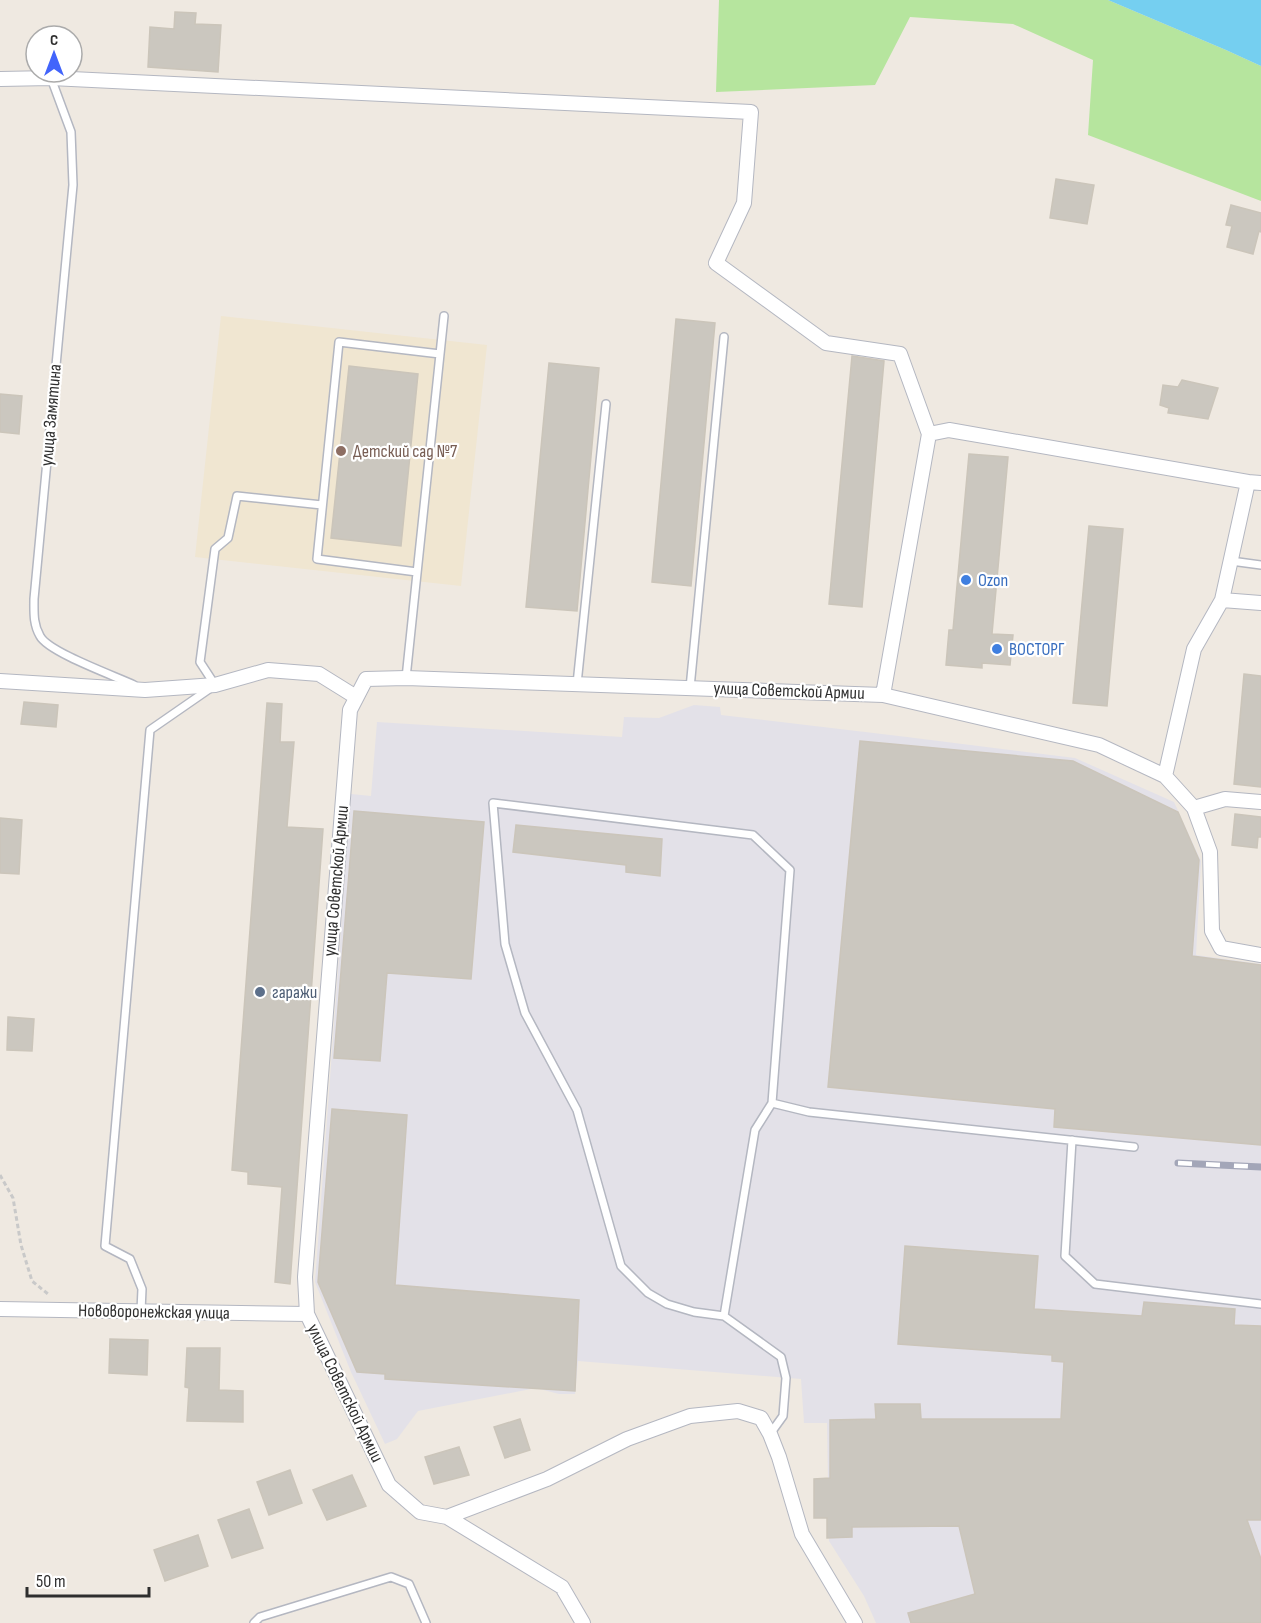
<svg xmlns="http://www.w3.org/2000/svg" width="1261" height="1623" font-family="'Sofia Sans Condensed',sans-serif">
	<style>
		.industrial { fill: #e3e1e8 }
		.education { fill: #f0e6d1 }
		.green { fill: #b6e59e }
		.water { fill: #75cff0 }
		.building { fill: #cbc7bf; stroke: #cbc5ba; stroke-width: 1.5 }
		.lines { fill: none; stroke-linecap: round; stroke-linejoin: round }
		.lane-casing { stroke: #b4b7c1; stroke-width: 10 }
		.street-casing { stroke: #b4b7c1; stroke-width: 16 }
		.path { stroke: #c9c9c9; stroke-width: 3; stroke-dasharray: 4.5 3; stroke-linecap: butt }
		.lane { stroke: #fff; stroke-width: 7 }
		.street { stroke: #fff; stroke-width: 14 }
		.rail-casing { stroke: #a3a6b8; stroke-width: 7 }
		.rail { stroke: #fff; stroke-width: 4.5; stroke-dasharray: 14; stroke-linecap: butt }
		.education-dot { fill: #8d6e63; stroke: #fff; stroke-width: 2 }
		.shop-dot { fill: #3f7fe0; stroke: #fff; stroke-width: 2 }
		.service-dot { fill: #5c6f8a; stroke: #fff; stroke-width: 2 }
		.labels { text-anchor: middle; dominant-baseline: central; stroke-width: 4.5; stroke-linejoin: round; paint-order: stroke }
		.street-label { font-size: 18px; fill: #2e2e2e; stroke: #fff }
		.education-label { font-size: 18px; fill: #785e54; stroke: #fff; text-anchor: start }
		.shop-label { font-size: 18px; fill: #366cbe; stroke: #fff; text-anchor: start }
		.service-label { font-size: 18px; fill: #4e5e75; stroke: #fff; text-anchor: start }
	</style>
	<rect width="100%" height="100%" fill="#efe9e1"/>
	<path class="industrial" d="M 694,705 L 720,707 L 721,715 L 907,737 L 1075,758 L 1174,802 L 1201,861 L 1196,955 L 1261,964 L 1261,1623 L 876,1623 L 864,1596 L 829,1541 L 827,1423 L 804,1423 L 801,1379 L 578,1361 L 575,1394 L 559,1394 L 536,1388 L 418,1411 L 397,1439 L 385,1444 L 351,1372 L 315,1282 L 351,794 L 371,796 L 377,722 L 622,737 L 624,717 L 659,718 Z"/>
	<path class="education" d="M 221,316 L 487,345 L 461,586 L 195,557 Z"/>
	<path class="green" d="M 719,0 L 1108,0 L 1226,50 L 1261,66 L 1261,201 L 1088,135 L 1093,60 L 1013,24 L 910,17 L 875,85 L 716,92 Z"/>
	<path class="water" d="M 1108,0 L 1261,0 L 1261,66 L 1226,50 Z"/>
	<path class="building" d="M 175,12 L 196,13 L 195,24 L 221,25 L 218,72 L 148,67 L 150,27 L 174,29 Z
		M 1056,179 L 1094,185 L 1087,224 L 1050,218 Z
		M 1231,205 L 1261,213 L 1261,232 L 1259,231 L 1253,254 L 1227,247 L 1232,226 L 1226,225 Z
		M 676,319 L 715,323 L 691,586 L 652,582 Z
		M 852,356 L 884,361 L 862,607 L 829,604 Z
		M 549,363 L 599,368 L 577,611 L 526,607 Z
		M 349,366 L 418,374 L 401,546 L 331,538 Z
		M 1182,380 L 1218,388 L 1208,419 L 1168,413 L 1169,408 L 1160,405 L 1163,385 L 1178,387 Z
		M 0,394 L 22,396 L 19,434 L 0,432 Z
		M 969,454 L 1008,457 L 992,634 L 1013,635 L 1010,665 L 982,663 L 982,668 L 946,665 L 949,630 L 953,630 Z
		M 1089,526 L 1123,529 L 1107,706 L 1073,703 Z
		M 1244,674 L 1261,676 L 1261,787 L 1234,784 Z
		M 24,702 L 58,705 L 56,727 L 21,724 Z
		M 267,703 L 282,704 L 280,742 L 294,742 L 287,827 L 323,829 L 290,1284 L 275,1282 L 282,1187 L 248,1184 L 248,1172 L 232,1170 Z
		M 860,741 L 1073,761 L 1178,812 L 1199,860 L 1192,956 L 1261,965 L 1261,1145 L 1054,1127 L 1055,1109 L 828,1087 Z
		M 354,811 L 484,822 L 471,979 L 387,973 L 380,1061 L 334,1058 Z
		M 1235,814 L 1261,817 L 1261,837 L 1258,837 L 1257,848 L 1232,845 Z
		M 0,818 L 22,820 L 19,874 L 0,873 Z
		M 516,825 L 662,839 L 660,876 L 626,872 L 626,865 L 513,852 Z
		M 8,1017 L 34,1019 L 32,1051 L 7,1050 Z
		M 332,1109 L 407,1115 L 395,1285 L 579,1300 L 575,1391 L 385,1379 L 385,1374 L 357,1372 L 318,1282 Z
		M 905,1246 L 1038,1256 L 1034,1309 L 1142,1316 L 1144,1302 L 1235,1309 L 1234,1325 L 1261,1326 L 1261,1520 L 1247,1520 L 1261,1559 L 1261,1623 L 911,1623 L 908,1613 L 975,1594 L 959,1526 L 852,1527 L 852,1537 L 827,1538 L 827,1518 L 814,1518 L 814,1479 L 830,1478 L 830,1420 L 876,1419 L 875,1404 L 920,1404 L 921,1419 L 1061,1419 L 1064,1362 L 1052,1361 L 1052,1355 L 898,1344 Z
		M 110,1339 L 148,1340 L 147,1375 L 109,1373 Z
		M 187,1348 L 220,1348 L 219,1390 L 243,1391 L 243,1422 L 187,1421 L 189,1388 L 185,1387 Z
		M 520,1419 L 530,1450 L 505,1458 L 494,1427 Z
		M 459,1447 L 469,1475 L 434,1484 L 425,1457 Z
		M 290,1470 L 302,1503 L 269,1515 L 257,1482 Z
		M 352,1475 L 366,1506 L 327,1520 L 313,1490 Z
		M 249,1509 L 263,1548 L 232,1558 L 218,1520 Z
		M 198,1535 L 208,1566 L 165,1581 L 154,1550 Z"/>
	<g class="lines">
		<defs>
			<path id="lane" d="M 51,78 L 71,132 L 73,185 L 34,599 C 34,612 33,624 40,636 C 48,652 115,676 134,685
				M 1231,561 L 1261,565
				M 417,572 L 317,559 L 339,342 L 440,354
				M 406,678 L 444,316
				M 577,684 L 606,404
				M 690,688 L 724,337
				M 772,1103 L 809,1112 L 1134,1147
				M 1072,1140 L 1065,1256 L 1095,1284 L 1261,1304
				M 141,1311 L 142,1289 L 130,1259 L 105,1246 L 150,730 L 215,685 L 200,662 L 215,549 L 228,538 L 237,496 L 322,505
				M 724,1316 L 755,1130 L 772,1103 L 790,870 L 753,835 L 493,803 L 505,944 L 525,1013 L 577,1110 L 621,1266 L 648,1293 L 667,1304 L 694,1312 L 724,1316 L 781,1357 L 786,1378 L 783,1416 L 770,1434
				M 254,1623 L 260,1617 L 391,1577 L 409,1584 L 426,1623"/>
			<path id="street" d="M 0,79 L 51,78 L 751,112 L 744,203 L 716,263 L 826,343 L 900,354 L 929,434
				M 1222,600 L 1261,603
				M 0,681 L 145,690 L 215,685 L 268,670 L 319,674 L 356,697
				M 883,695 L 929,434 L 949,430 L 1248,482
				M 1165,776 L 1194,649 L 1222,600 L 1248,482 L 1261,483
				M 1194,808 L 1210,852 L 1212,931 L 1221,948 L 1261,955
				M 0,1309 L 307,1314
				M 447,1517 L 547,1479 L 627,1439 L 690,1416 L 738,1411 L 761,1418 L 770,1434 L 779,1457 L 802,1534 L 855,1623
				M 583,1623 L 562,1587 L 447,1517 L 420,1512 L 389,1485 L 307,1314 L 305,1277 L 350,710 L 366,679 L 406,678 L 883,695 L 1099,745 L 1165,776 L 1194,808 L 1225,799 L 1261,802"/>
		</defs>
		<use href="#lane" class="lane-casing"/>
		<use href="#street" class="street-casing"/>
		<path class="path" d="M 0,1175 L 13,1198 L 21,1245 L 32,1281 L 48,1294"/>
		<use href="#lane" class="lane"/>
		<use href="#street" class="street"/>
		<defs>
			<path id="rail" d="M 1178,1163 L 1261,1167"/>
		</defs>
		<use href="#rail" class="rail-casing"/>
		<use href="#rail" class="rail"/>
	</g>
	<circle class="education-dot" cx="341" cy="451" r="6"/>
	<g class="shop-dot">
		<circle cx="966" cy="580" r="6"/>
		<circle cx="997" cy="649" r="6"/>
	</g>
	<circle class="service-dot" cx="260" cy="992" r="6"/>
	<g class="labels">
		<g class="street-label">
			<text transform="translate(51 415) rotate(-85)">улица Замятина</text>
			<text transform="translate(789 691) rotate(2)">улица Советской Армии</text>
			<text transform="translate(336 881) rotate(-85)">улица Советской Армии</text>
			<text transform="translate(154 1312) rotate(1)">Нововоронежская улица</text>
			<text transform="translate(345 1393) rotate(64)">улица Советской Армии</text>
		</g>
		<g class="education-label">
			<text x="353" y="451">Детский сад №7</text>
		</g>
		<g class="shop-label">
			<text x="978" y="580">Ozon</text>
			<text x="1009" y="649">ВОСТОРГ</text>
		</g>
		<g class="service-label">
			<text x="272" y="992">гаражи</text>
		</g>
	</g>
	<g transform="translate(54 54)"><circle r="28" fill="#ffffff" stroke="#ababab" stroke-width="1.5"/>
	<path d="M0-4.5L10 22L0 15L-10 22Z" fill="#4264fb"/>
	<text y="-9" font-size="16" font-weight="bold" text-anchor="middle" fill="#2e2e2e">С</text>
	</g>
	<path d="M27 1587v9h122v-9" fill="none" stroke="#2e2e2e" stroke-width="3"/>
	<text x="36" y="1587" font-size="18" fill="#2e2e2e" stroke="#ffffff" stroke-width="4.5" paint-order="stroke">50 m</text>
</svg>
